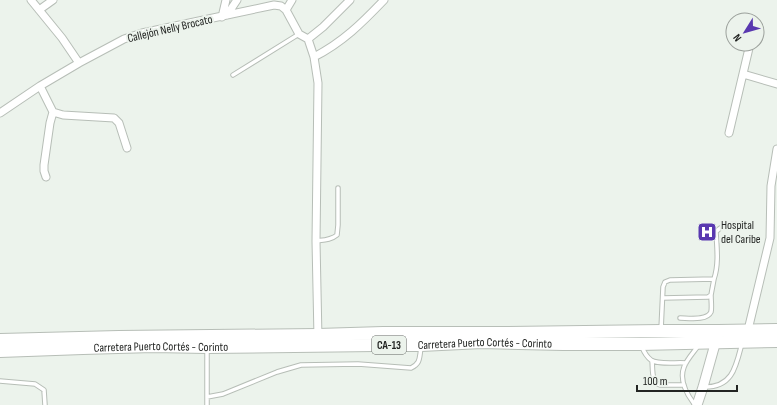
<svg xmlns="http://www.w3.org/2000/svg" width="777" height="405" font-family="'Sofia Sans Condensed',sans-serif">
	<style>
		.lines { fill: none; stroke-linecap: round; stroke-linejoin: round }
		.lane-casing { stroke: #b7beb7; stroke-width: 5.5 }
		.street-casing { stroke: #b7beb7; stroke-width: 9 }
		.secondary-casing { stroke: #b7beb7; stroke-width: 11 }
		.highway-casing { stroke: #b7beb7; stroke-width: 14 }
		.lane { stroke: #fff; stroke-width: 3.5 }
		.street { stroke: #fff; stroke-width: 7 }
		.secondary { stroke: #fff; stroke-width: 9 }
		.highway { stroke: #fff; stroke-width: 12 }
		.labels { text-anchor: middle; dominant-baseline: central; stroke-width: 4; stroke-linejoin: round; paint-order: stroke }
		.shield { fill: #ecf3ec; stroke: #5f625f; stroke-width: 1 }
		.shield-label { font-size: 11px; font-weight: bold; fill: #222422 }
		.street-label { font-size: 12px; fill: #222422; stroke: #ecf3ec }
		.poi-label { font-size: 12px; fill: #222422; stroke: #ecf3ec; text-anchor: start }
	</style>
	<rect width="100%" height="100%" fill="#ecf3ec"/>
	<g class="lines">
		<defs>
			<path id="lane" d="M 233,75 L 299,34
				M 316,241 C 324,240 331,240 337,235 L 338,225 L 338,188
				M 663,298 L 708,297 L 711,295 L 714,279
				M 680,318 C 688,318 707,321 711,312 C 712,307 711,301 711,295
				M 661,330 L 663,287 L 665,282 L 670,280 L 714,279 C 719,264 717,248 716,232 C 725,221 739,225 752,225
				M 642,347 C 644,352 647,357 651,360 C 658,365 677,362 686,363
				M 652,361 C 653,369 651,382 660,385 L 684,385
				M 0,381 L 35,384 L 44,390 L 45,405
				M 705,387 C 733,387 736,366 742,343
				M 207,397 L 223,394 L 277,372 L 301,365 L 358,364 L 411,368 C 421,363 419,358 421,348
				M 207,405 L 207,350
				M 695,405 C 687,395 679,380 684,367 C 687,359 694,352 698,346"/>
			<path id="street" d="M 31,0 L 62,38 L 79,63
				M 39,10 L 53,0
				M 286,10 L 292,0
				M 227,15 L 237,0
				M 222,17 L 226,0
				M 308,39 L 323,27 L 350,0
				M 314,57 C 343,42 362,23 384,0
				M 743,74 L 777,84
				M 40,86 L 53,112 L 63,115 L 114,118 L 119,123 L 127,148
				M 0,113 L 40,86 L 79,63 L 124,39 L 142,33 L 274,5 L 281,6 L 286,10 L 299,34 L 308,39 L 314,57 L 318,83 L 316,241 L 318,338
				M 729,133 L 750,44
				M 46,177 L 44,171 L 44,165 L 50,123 L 53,112
				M 748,330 L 770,238 L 771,186 L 777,149"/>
			<path id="secondary" d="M 697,405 L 703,387 L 717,337"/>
			<g id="highway">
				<path d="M 0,340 L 119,337 L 318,335 L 383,333 L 501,333 L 661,331 L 718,331 L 777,330"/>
				<path id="s1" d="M 0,351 L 83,348 L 153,346 L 207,347 L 376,345 L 421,345 L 482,342 L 563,344 L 640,344 L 777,341"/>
			</g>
		</defs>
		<use href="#lane" class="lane-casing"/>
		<use href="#street" class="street-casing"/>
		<use href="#secondary" class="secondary-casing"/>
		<use href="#highway" class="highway-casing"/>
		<use href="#lane" class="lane"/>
		<use href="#street" class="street"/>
		<use href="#secondary" class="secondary"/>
		<use href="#highway" class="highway"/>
	</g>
	<defs>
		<symbol id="hospital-square" viewBox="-11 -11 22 22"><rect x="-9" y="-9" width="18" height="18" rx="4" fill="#5938b0" stroke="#ecf3ec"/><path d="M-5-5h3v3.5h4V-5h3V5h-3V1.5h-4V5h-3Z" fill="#fff"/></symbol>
	</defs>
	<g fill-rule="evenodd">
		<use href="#hospital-square" x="696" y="221" width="22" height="22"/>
	</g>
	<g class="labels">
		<rect class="shield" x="372" y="336" width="34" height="18" rx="3"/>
		<g class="shield-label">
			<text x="389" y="345">CA-13</text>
		</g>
		<g class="street-label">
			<text transform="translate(170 29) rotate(-13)">Callejón Nelly Brocato</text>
			<text stroke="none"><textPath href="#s1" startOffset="485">Carretera Puerto Cortés - Corinto</textPath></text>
			<text stroke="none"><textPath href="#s1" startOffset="161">Carretera Puerto Cortés - Corinto</textPath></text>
		</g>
		<g class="poi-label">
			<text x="721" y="225">Hospital<tspan x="721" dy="14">del Caribe</tspan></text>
		</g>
	</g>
	<g transform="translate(745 32) rotate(233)"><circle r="19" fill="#ecf3ec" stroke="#9ba09b"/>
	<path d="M0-3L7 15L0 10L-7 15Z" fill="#5938b0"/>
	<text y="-6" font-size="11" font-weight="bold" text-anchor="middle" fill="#222422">N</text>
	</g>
	<path d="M637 385v6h100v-6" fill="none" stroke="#222422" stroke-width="2"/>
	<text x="643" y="385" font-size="12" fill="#222422" stroke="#ecf3ec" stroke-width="3" paint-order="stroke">100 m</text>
</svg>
